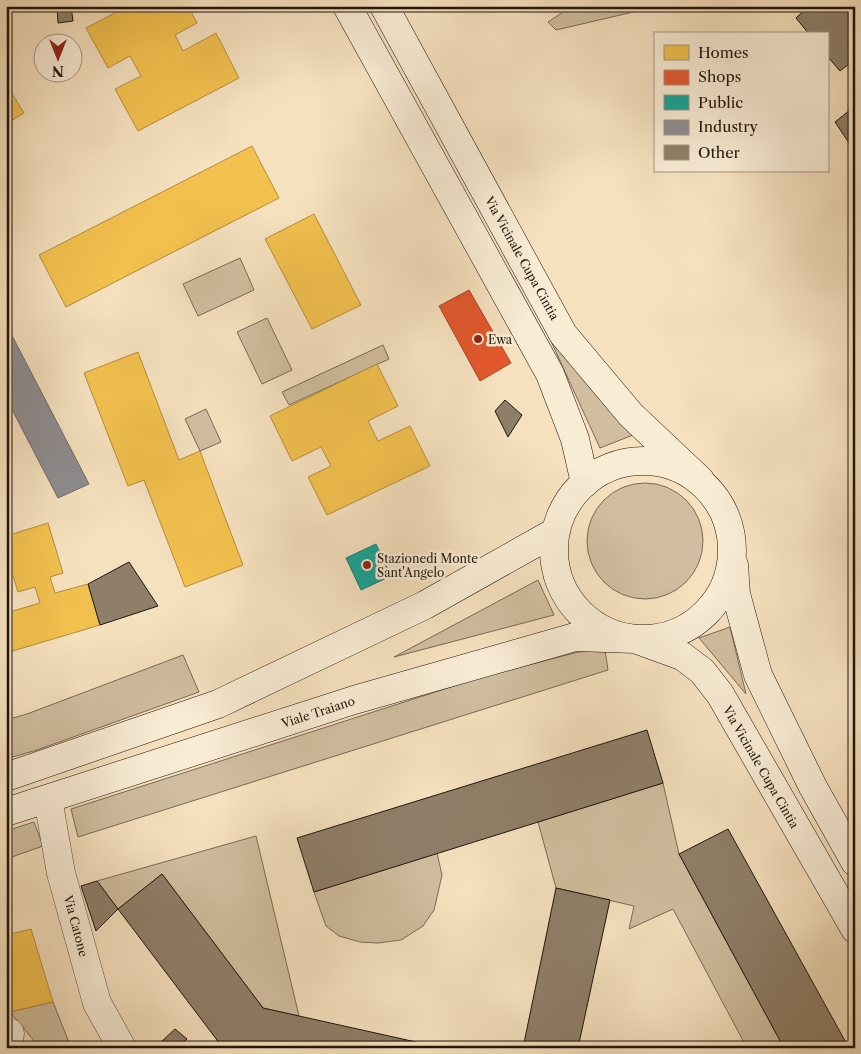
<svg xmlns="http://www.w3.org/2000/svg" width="861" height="1054" font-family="'Libre Caslon Text',serif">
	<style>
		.green { fill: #d1bea0; stroke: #786a56 }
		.homes { fill: #f2c14e; stroke: #b38d3a }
		.shops { fill: #e4572e; stroke: #a94324 }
		.public { fill: #17a398; stroke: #19786e }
		.industry { fill: #8d8d92; stroke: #6c696a }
		.building { fill: #8f7f69; stroke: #1f150b }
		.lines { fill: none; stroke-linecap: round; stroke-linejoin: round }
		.street-casing { stroke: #554838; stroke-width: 29 }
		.secondary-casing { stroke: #1f150b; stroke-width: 29 }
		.street { stroke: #f9ecd5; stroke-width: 28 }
		.secondary { stroke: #f9ecd5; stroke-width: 28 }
		.poi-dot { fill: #8f2418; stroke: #f9ecd5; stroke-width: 2 }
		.labels { text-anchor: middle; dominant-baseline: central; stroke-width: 5; stroke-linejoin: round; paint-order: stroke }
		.street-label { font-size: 12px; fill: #1f150b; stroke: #f9ecd5 }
		.poi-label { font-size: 12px; fill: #1f150b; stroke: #f9ecd5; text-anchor: start }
	</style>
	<rect width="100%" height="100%" fill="#f6e1bf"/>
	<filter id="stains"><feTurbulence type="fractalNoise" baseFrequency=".004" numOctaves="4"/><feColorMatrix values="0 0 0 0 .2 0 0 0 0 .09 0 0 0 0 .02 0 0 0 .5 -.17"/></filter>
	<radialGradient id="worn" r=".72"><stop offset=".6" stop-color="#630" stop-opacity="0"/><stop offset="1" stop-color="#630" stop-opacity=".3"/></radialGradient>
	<path class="green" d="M 572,6 L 659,6 L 556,30 L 548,22 Z
		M 240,258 L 254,290 L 198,316 L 183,284 Z
		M 267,318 L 292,370 L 262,384 L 237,332 Z
		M 549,337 L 633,435 L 600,448 Z
		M 383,345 L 389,359 L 289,405 L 282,392 Z
		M 206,409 L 221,442 L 200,451 L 185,419 Z
		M587 541a58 58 0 1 1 116 0a58 58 0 1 1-116 0Z
		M 538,580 L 554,615 L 394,657 Z
		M 730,627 L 746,694 L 699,638 Z
		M 605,650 L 608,670 L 78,837 L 71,809 L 479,678 L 578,652 Z
		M 183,655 L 199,692 L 37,750 L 6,759 L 6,720 L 27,714 Z
		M 663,783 L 679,854 L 784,1048 L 747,1048 L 673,909 L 629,929 L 634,906 L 556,888 L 538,822 Z
		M 34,822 L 43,846 L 6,859 L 6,831 Z
		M 256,836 L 299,1016 L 263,1008 L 162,874 L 118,909 L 97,881 Z
		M 437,853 L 442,875 L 434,910 L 423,926 L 401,940 L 378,943 L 360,942 L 339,936 L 326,926 L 314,892 Z
		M 53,1002 L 70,1045 L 73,1048 L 40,1048 L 10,1012 Z"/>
	<path class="homes" d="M 128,6 L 188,6 L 197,23 L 175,35 L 183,51 L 216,33 L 239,78 L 138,131 L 115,89 L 141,76 L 130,56 L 108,68 L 86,28 Z
		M 6,84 L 24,113 L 6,124 Z
		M 252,146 L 279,198 L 66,307 L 39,255 Z
		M 314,214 L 361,305 L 312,329 L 265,239 Z
		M 138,352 L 179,460 L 200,451 L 243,565 L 185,587 L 144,480 L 128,486 L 84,373 Z
		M 377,364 L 398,406 L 368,421 L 378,441 L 410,426 L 430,466 L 327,515 L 308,477 L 331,466 L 321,447 L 292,461 L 270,416 Z
		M 48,523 L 63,573 L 50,577 L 55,593 L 88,584 L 100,625 L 6,653 L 6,613 L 40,603 L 35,587 L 18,592 L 6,553 L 6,536 Z
		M 31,929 L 53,1002 L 10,1012 L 6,1003 L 6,935 Z"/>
	<path class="shops" d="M 469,290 L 511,363 L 480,381 L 439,306 Z"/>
	<path class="public" d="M 376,544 L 391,576 L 361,590 L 346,558 Z"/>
	<path class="industry" d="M 6,324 L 89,484 L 58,498 L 6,398 Z"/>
	<path class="building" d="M 57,6 L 71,6 L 73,21 L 58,23 Z
		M 809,6 L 845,6 L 855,19 L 855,59 L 840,71 L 827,56 L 827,34 L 809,34 L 796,18 Z
		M 855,106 L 855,152 L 835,122 Z
		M 505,400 L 522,415 L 508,437 L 495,411 Z
		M 129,562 L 158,606 L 100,625 L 88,584 Z
		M 647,730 L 663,783 L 314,892 L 297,838 Z
		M 728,829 L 849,1048 L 784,1048 L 679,854 Z
		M 162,874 L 263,1008 L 443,1048 L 223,1048 L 118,909 Z
		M 97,881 L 118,909 L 96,931 L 81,886 Z
		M 556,888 L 610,900 L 578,1048 L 523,1048 Z
		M 175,1029 L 187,1039 L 177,1048 L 163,1048 L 160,1043 Z"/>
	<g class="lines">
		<defs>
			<path id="street" d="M 48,799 L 61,873 L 97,1003 L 122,1048
				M 8,1048 L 10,1033"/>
			<path id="secondary" d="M 347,6 L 550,374 L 575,439 L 585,483
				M 384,6 L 563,334 L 631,415 L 700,480
				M554 550a89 89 0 1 1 178 0a89 89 0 1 1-178 0Z
				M 734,565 L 736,594 L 758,675 L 813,787 L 855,862
				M 6,777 L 218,704 L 425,605 L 555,532
				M 6,812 L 354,700 L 575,637 L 635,639 L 682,656 L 702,671 L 720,694 L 855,929"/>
		</defs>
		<use href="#street" class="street-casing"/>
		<use href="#secondary" class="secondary-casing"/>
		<use href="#street" class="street"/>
		<use href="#secondary" class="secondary"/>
	</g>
	<g class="poi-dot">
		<circle cx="478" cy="339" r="5"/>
		<circle cx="367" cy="565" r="5"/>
	</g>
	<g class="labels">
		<g class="street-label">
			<text transform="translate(522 258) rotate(61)">Via Vicinale Cupa Cintia</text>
			<text transform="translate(318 712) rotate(-18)">Viale Traiano</text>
			<text transform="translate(761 767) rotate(60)">Via Vicinale Cupa Cintia</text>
			<text transform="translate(76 926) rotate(75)">Via Catone</text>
		</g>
		<g class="poi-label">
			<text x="488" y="339">Ewa</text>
			<text x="377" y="558">Stazionedi Monte<tspan x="377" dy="14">Sant'Angelo</tspan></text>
		</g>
	</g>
	<rect width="861" height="1054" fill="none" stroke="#f6e1bf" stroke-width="25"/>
	<rect x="8" y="8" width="846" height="1039" fill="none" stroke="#1f150b" stroke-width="2.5"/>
	<rect x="12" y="12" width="836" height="1029" fill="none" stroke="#1f150b"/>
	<rect x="654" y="32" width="175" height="140" fill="#f9ecd5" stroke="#a29684"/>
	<rect x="664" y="45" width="25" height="15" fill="#f2c14e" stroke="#a29684"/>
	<text x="698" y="58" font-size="15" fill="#1f150b">Homes</text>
	<rect x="664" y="70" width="25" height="15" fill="#e4572e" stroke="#a29684"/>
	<text x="698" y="82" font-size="15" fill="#1f150b">Shops</text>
	<rect x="664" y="95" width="25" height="15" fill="#17a398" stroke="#a29684"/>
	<text x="698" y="108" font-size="15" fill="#1f150b">Public</text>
	<rect x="664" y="120" width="25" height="15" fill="#8d8d92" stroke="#a29684"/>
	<text x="698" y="132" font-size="15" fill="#1f150b">Industry</text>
	<rect x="664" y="145" width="25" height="15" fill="#8f7f69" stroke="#a29684"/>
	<text x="698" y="158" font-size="15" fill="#1f150b">Other</text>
	<g transform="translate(58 58) rotate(180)"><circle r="24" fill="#f9ecd5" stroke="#a29684"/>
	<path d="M0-4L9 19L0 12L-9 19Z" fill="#8f2418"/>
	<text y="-8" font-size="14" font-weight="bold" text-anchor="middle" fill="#1f150b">N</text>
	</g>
	<rect width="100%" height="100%" filter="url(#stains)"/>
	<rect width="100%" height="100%" fill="url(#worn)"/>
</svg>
